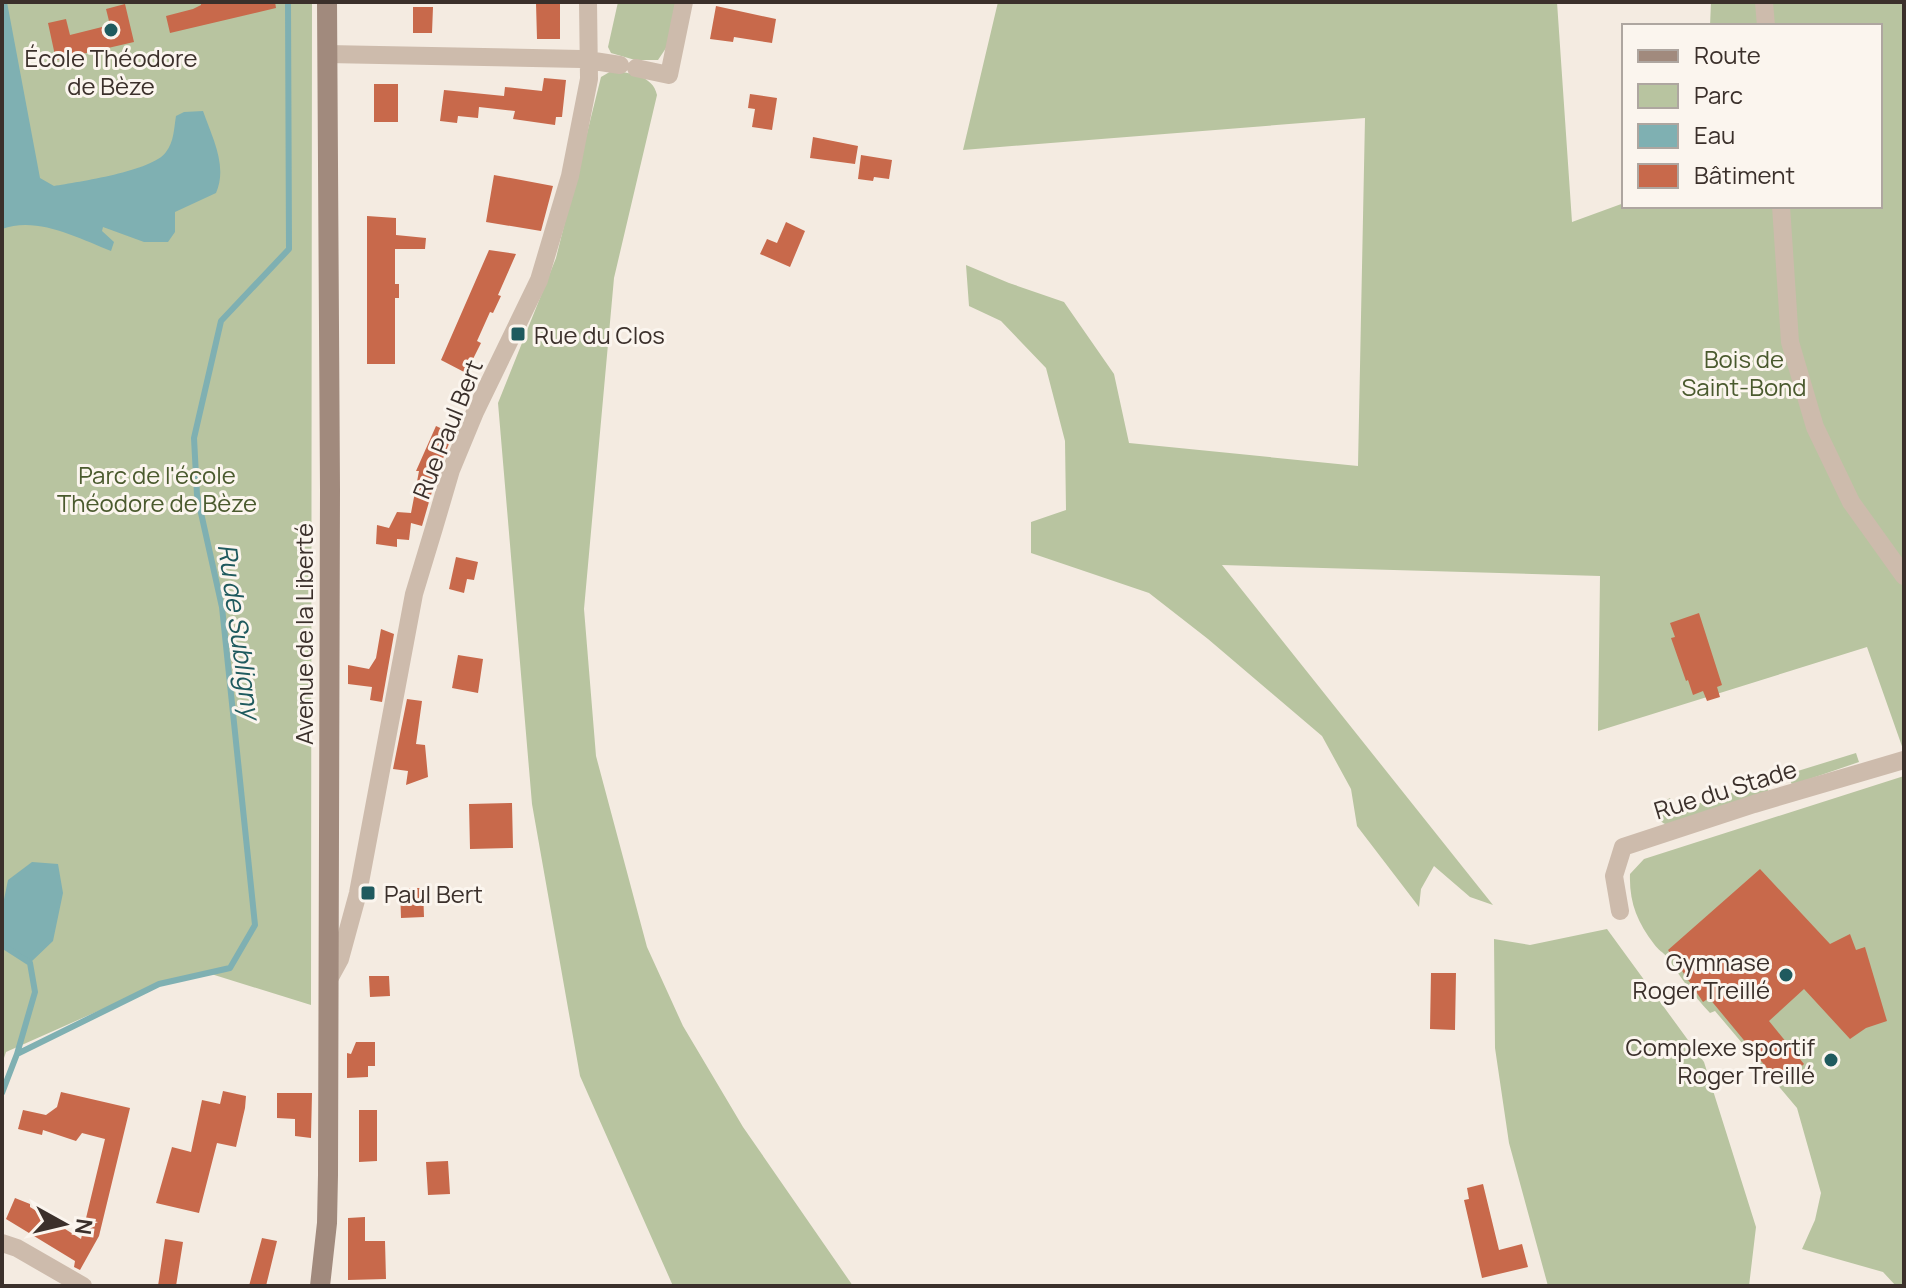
<svg xmlns="http://www.w3.org/2000/svg" width="1906" height="1288" font-family="Manrope,sans-serif">
	<style>
		.green { fill: #b8c4a0 }
		.water { fill: #7fb0b2 }
		.lines { fill: none; stroke-linecap: round; stroke-linejoin: round }
		.stream { stroke: #7fb0b2; stroke-width: 6 }
		.building { fill: #c8694b }
		.street { stroke: #cdbbac; stroke-width: 18 }
		.secondary { stroke: #a18a7d; stroke-width: 20 }
		.poi-dot { fill: #1f5a5e; stroke: #fbf5ee; stroke-width: 3 }
		.labels { text-anchor: middle; dominant-baseline: central; stroke-width: 6; stroke-linejoin: round; paint-order: stroke }
		.poi-label { font-size: 24px; fill: #3b302b; stroke: #fbf5ee; text-anchor: start }
		.park-label { font-size: 24px; fill: #4a5a2e; stroke: #fbf5ee }
		.street-label { font-size: 24px; fill: #3b302b; stroke: #fbf5ee }
		.water-label { font-size: 26px; font-style: italic; fill: #1f5a5e; stroke: #fbf5ee }
	</style>
	<rect width="100%" height="100%" fill="#f4ebe1"/>
	<path class="green" d="M 2,2 L 312,2 L 311,1005 L 208,973 L 159,984 L 6,1052 L 2,1064 Z
		M 618,2 L 677,2 L 668,45 L 658,60 L 635,60 L 611,53 L 608,47 Z
		M 998,2 L 1557,2 L 1572,222 L 1624,203 L 1624,206 L 1880,206 L 1880,26 L 1710,26 L 1711,2 L 1904,2 L 1904,752 L 1867,647 L 1598,731 L 1600,576 L 1222,565 L 1493,905 L 1470,897 L 1434,866 L 1421,889 L 1419,907 L 1357,826 L 1351,789 L 1322,736 L 1208,639 L 1149,593 L 1031,553 L 1031,522 L 1066,510 L 1065,441 L 1046,368 L 1001,321 L 969,306 L 966,265 L 1009,283 L 1064,302 L 1114,374 L 1129,443 L 1358,466 L 1365,118 L 963,150 Z
		M 613,70 C 630,74 653,75 657,95 L 614,278 L 584,609 L 596,756 L 647,947 L 683,1026 L 743,1127 L 853,1286 L 673,1286 L 580,1076 L 532,804 L 498,403 L 556,258 L 601,77 Z
		M 1856,753 L 1859,762 L 1792,785 L 1788,774 Z
		M 1904,776 L 1904,1286 L 1896,1286 L 1883,1272 L 1802,1249 L 1815,1220 L 1821,1193 L 1797,1108 L 1715,1011 L 1710,1013 C 1693,995 1681,978 1667,957 C 1663,952 1658,950 1654,944 C 1637,922 1629,902 1630,874 L 1644,859 Z
		M 1765,782 L 1769,793 L 1667,825 C 1657,820 1655,816 1655,806 L 1670,798 L 1675,811 Z
		M 1607,929 L 1704,1062 L 1756,1227 L 1749,1286 L 1548,1286 L 1509,1143 L 1495,1048 L 1494,939 L 1530,945 Z"/>
	<path class="water" d="M 2,2 L 7,2 L 40,178 L 54,186 C 78,182 153,171 166,152 C 174,142 174,128 176,116 L 184,112 L 203,111 C 212,137 228,166 216,193 L 175,212 L 175,232 L 168,242 L 144,242 L 103,227 L 102,231 L 114,242 L 111,251 C 78,238 37,216 2,229 Z
		M 32,862 L 58,864 L 63,893 L 53,941 L 30,963 L 2,945 L 2,909 L 8,880 Z"/>
	<g class="lines">
		<path class="stream" d="M 2,945 L 30,963 L 35,992 L 17,1054
			M 2,1093 L 17,1054 L 159,984 L 230,968 L 255,925 L 222,607 L 197,495 L 194,438 L 221,321 L 289,249 L 288,2"/>
	</g>
	<path class="building" d="M 201,2 L 275,2 L 276,8 L 170,33 L 166,16 L 193,9 L 201,5 Z
		M 536,3 L 560,3 L 560,39 L 537,39 Z
		M 125,4 L 134,42 L 56,60 L 48,23 L 66,19 L 70,35 L 110,25 L 106,9 Z
		M 716,6 L 776,19 L 772,43 L 734,37 L 733,42 L 710,39 Z
		M 413,7 L 433,7 L 432,33 L 413,33 Z
		M 544,78 L 566,80 L 562,117 L 556,117 L 555,125 L 513,119 L 515,111 L 479,107 L 478,118 L 458,116 L 457,123 L 440,121 L 444,90 L 504,96 L 505,87 L 542,91 Z
		M 374,84 L 398,84 L 398,122 L 374,122 Z
		M 750,94 L 777,98 L 772,130 L 752,127 L 755,109 L 748,108 Z
		M 813,137 L 858,146 L 855,164 L 810,158 Z
		M 861,155 L 892,160 L 889,179 L 874,177 L 873,181 L 858,179 Z
		M 494,175 L 553,186 L 541,231 L 486,222 Z
		M 367,216 L 396,218 L 396,235 L 426,238 L 425,249 L 395,249 L 395,284 L 399,284 L 399,298 L 395,298 L 395,364 L 367,364 Z
		M 786,222 L 805,231 L 790,267 L 760,254 L 767,239 L 777,243 Z
		M 489,250 L 516,254 L 498,295 L 501,296 L 493,313 L 490,312 L 477,341 L 481,343 L 466,373 L 441,360 Z
		M 436,426 L 453,434 L 438,471 L 422,526 L 411,523 L 409,540 L 397,539 L 397,547 L 376,544 L 377,525 L 389,528 L 397,512 L 411,513 L 419,471 L 416,471 Z
		M 456,557 L 478,562 L 474,580 L 467,579 L 464,593 L 449,589 Z
		M 1699,613 L 1722,685 L 1717,687 L 1720,697 L 1707,701 L 1703,691 L 1693,695 L 1688,680 L 1686,681 L 1671,638 L 1675,637 L 1670,623 Z
		M 381,629 L 394,634 L 382,702 L 370,700 L 372,687 L 348,684 L 348,665 L 369,669 L 376,658 Z
		M 458,655 L 483,659 L 478,693 L 452,688 Z
		M 407,699 L 422,701 L 416,744 L 425,745 L 428,777 L 406,785 L 408,771 L 393,769 Z
		M 512,803 L 513,848 L 470,849 L 469,804 Z
		M 1760,869 L 1830,944 L 1850,934 L 1856,950 L 1865,947 L 1887,1021 L 1866,1028 L 1850,1039 L 1804,989 L 1769,1021 L 1804,1064 L 1781,1085 L 1709,998 L 1703,1002 L 1668,950 Z
		M 400,888 L 423,888 L 424,917 L 401,918 Z
		M 1431,973 L 1456,973 L 1455,1030 L 1430,1029 Z
		M 369,976 L 389,976 L 390,996 L 370,997 Z
		M 356,1042 L 375,1042 L 375,1066 L 368,1066 L 368,1077 L 347,1078 L 347,1053 L 351,1054 Z
		M 223,1091 L 246,1096 L 245,1108 L 236,1147 L 217,1143 L 199,1213 L 156,1203 L 172,1147 L 191,1152 L 202,1100 L 220,1104 Z
		M 61,1092 L 130,1108 L 99,1236 L 80,1270 L 74,1267 L 75,1261 L 6,1219 L 15,1198 L 30,1204 L 30,1207 L 81,1239 L 105,1139 L 82,1133 L 76,1141 L 43,1130 L 42,1135 L 18,1129 L 23,1110 L 46,1115 L 57,1107 Z
		M 277,1093 L 312,1093 L 311,1138 L 295,1136 L 295,1119 L 277,1118 Z
		M 359,1110 L 377,1110 L 377,1161 L 359,1162 Z
		M 448,1161 L 450,1194 L 428,1195 L 426,1162 Z
		M 1483,1184 L 1499,1250 L 1522,1244 L 1528,1267 L 1482,1278 L 1464,1200 L 1469,1199 L 1467,1188 Z
		M 365,1217 L 365,1241 L 385,1241 L 386,1279 L 348,1280 L 348,1218 Z
		M 262,1238 L 277,1241 L 266,1286 L 249,1286 Z
		M 165,1239 L 183,1242 L 176,1286 L 158,1286 Z"/>
	<g class="lines">
		<path class="street" d="M 1764,2 L 1766,26
			M 327,54 L 581,59 L 620,65
			M 636,68 L 669,75 L 684,2
			M 1781,206 L 1790,342 L 1815,427 L 1851,502 L 1904,576
			M 1620,911 L 1614,876 L 1623,847 L 1754,804 L 1904,760
			M 328,981 L 340,959 L 358,893 L 414,594 L 434,528 L 451,470 L 475,412 L 539,280 L 570,176 L 589,79 L 588,2
			M 2,1243 L 17,1248 L 83,1286"/>
		<path class="secondary" d="M 320,1286 L 327,1223 L 328,1175 L 330,489 L 327,2"/>
	</g>
	<g class="poi-dot">
		<circle cx="111" cy="30" r="8"/>
		<rect x="510" y="326" width="16" height="16" rx="4"/>
		<rect x="360" y="885" width="16" height="16" rx="4"/>
		<circle cx="1786" cy="975" r="8"/>
		<circle cx="1831" cy="1060" r="8"/>
	</g>
	<g class="labels">
		<g class="poi-label">
			<text x="111" y="57" text-anchor="middle">École Théodore<tspan x="111" dy="28">de Bèze</tspan></text>
			<text x="534" y="334">Rue du Clos</text>
			<text x="384" y="893">Paul Bert</text>
			<text x="1770" y="961" text-anchor="end">Gymnase<tspan x="1770" dy="28">Roger Treillé</tspan></text>
			<text x="1815" y="1046" text-anchor="end">Complexe sportif<tspan x="1815" dy="28">Roger Treillé</tspan></text>
		</g>
		<g class="park-label">
			<text x="1744" y="358">Bois de<tspan x="1744" dy="28">Saint-Bond</tspan></text>
			<text x="157" y="474">Parc de l'école<tspan x="157" dy="28">Théodore de Bèze</tspan></text>
		</g>
		<g class="street-label">
			<text transform="translate(447 429) rotate(-68)">Rue Paul Bert</text>
			<text transform="translate(303 634) rotate(-90)">Avenue de la Liberté</text>
			<text transform="translate(1725 789) rotate(-17)">Rue du Stade</text>
		</g>
		<g class="water-label">
			<text transform="translate(240 631) rotate(82)">Ru de Subligny</text>
		</g>
	</g>
	<rect width="1906" height="1288" fill="none" stroke="#3b302b" stroke-width="8"/>
	<rect x="1622" y="24" width="260" height="184" fill="#fbf5ee" stroke="#aea6a0" stroke-width="2"/>
	<rect x="1638" y="50" width="40" height="12" fill="#a18a7d" stroke="#aea6a0" stroke-width="2"/>
	<text x="1694" y="64" font-size="24" fill="#3b302b">Route</text>
	<rect x="1638" y="84" width="40" height="24" fill="#b8c4a0" stroke="#aea6a0" stroke-width="2"/>
	<text x="1694" y="104" font-size="24" fill="#3b302b">Parc</text>
	<rect x="1638" y="124" width="40" height="24" fill="#7fb0b2" stroke="#aea6a0" stroke-width="2"/>
	<text x="1694" y="144" font-size="24" fill="#3b302b">Eau</text>
	<rect x="1638" y="164" width="40" height="24" fill="#c8694b" stroke="#aea6a0" stroke-width="2"/>
	<text x="1694" y="184" font-size="24" fill="#3b302b">Bâtiment</text>
	<g transform="translate(64 1224) rotate(98)" stroke="#fbf5ee" stroke-width="6" paint-order="stroke">
	<path d="M0-6L14 30L0 20L-14 30Z" fill="#3b302b"/>
	<text y="-12" font-size="22" font-weight="bold" text-anchor="middle" fill="#3b302b">N</text>
	</g>
</svg>
